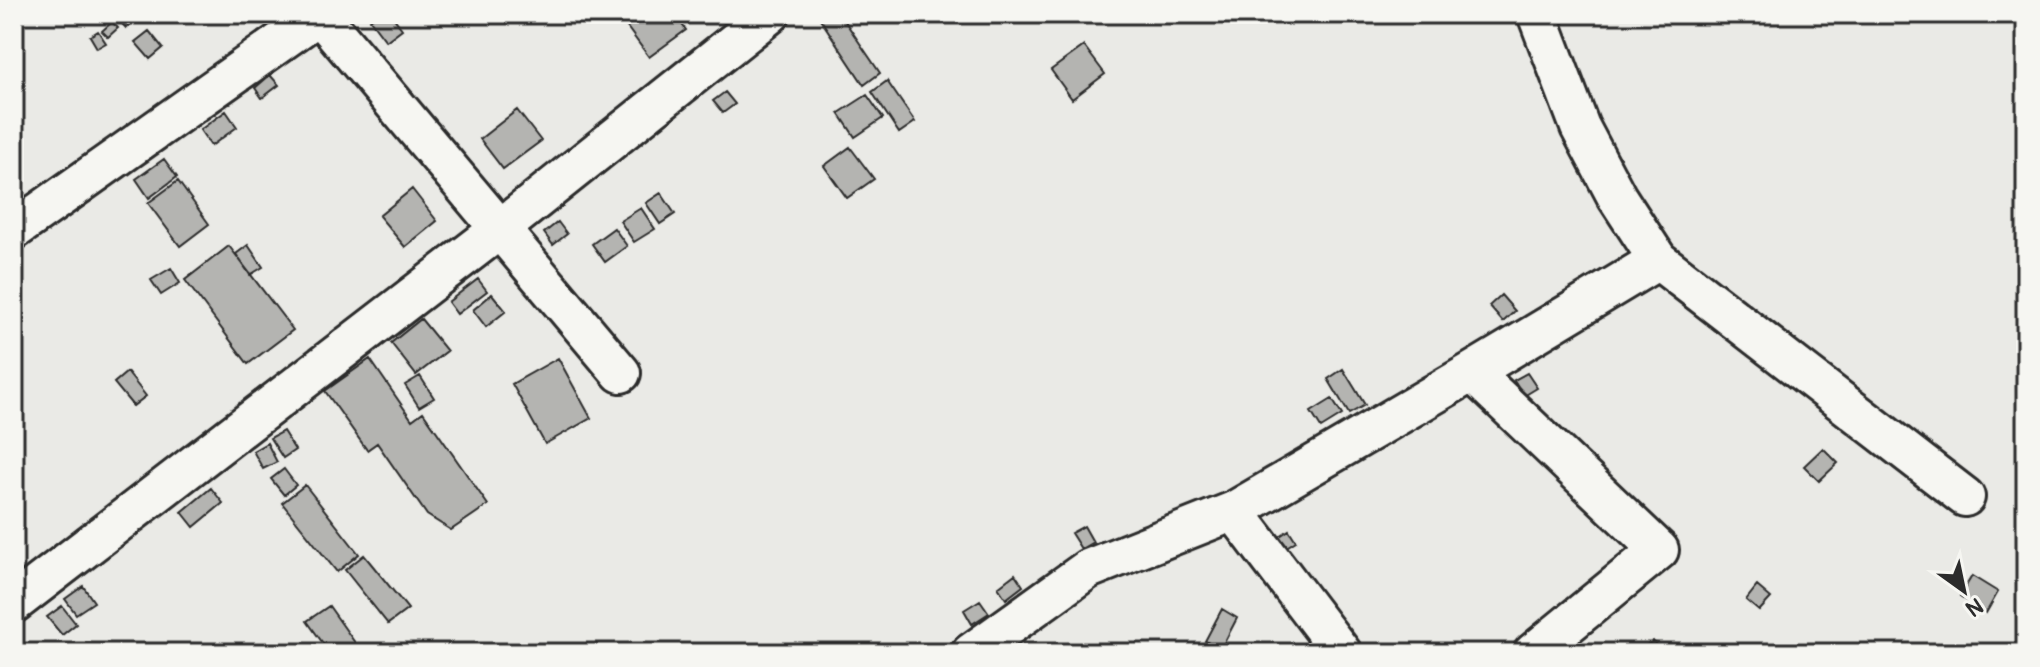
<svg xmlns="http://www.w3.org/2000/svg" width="2040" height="667" font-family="Pangolin,sans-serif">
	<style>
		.building { fill: #b4b4b1; stroke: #2b2b2b; stroke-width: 2 }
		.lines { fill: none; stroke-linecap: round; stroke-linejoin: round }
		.street-casing { stroke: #2b2b2b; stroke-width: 44 }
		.street { stroke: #f6f6f2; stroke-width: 38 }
	</style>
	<rect width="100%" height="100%" fill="#eaeae6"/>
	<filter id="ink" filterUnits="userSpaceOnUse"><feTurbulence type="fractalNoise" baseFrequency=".0125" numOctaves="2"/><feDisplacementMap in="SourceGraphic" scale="16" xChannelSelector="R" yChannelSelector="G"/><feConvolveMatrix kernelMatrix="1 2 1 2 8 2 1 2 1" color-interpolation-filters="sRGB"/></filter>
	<g filter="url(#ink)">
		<path class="building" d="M 113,14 L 135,14 L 138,17 L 126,28 Z
			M 377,14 L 391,14 L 402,29 L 386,41 L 370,20 Z
			M 627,14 L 674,14 L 686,30 L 649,57 L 621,19 Z
			M 824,14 L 840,14 L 880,73 L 864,85 L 819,17 Z
			M 112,22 L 118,28 L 108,37 L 102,31 Z
			M 98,31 L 106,43 L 97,48 L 90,36 Z
			M 149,31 L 163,48 L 150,59 L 135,42 Z
			M 1084,46 L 1105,74 L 1072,99 L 1051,70 Z
			M 270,75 L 279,85 L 262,98 L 255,88 Z
			M 887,81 L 915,122 L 899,133 L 872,92 Z
			M 725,92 L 735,104 L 723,113 L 713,101 Z
			M 867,95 L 883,118 L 855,137 L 839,113 Z
			M 517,110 L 541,141 L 503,169 L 480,139 Z
			M 226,111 L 237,127 L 211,146 L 200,130 Z
			M 850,147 L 874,179 L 847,198 L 824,166 Z
			M 164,159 L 177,177 L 149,198 L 136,179 Z
			M 178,181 L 209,224 L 180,246 L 148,203 Z
			M 412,189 L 437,221 L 405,247 L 379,216 Z
			M 661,193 L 675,214 L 660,224 L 646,203 Z
			M 641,208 L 655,229 L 634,242 L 620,221 Z
			M 558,222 L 567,234 L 553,245 L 544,233 Z
			M 614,228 L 627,246 L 605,262 L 592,244 Z
			M 248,245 L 263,267 L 250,275 L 236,254 Z
			M 229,246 L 293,330 L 248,364 L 185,280 Z
			M 171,268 L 180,283 L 161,295 L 151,280 Z
			M 478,279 L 487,291 L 457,314 L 448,302 Z
			M 492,294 L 506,311 L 486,327 L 473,310 Z
			M 1501,295 L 1515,311 L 1503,322 L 1489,306 Z
			M 421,319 L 447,351 L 416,375 L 391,343 Z
			M 558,358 L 591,418 L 545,444 L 512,384 Z
			M 370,359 L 412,420 L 423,412 L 488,505 L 451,530 L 427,515 L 377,443 L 367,450 L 325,391 Z
			M 1343,369 L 1365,405 L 1349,414 L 1328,379 Z
			M 127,372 L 146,396 L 133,406 L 114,383 Z
			M 1527,373 L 1537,388 L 1524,396 L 1514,380 Z
			M 420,376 L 434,398 L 419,407 L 405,385 Z
			M 1332,399 L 1342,415 L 1321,428 L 1311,412 Z
			M 283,431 L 295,450 L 283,458 L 270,438 Z
			M 267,443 L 277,462 L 263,469 L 253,451 Z
			M 1823,448 L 1838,463 L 1819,481 L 1804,466 Z
			M 284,469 L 296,485 L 284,495 L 271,479 Z
			M 305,485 L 359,554 L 337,572 L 282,503 Z
			M 211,488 L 223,503 L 194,527 L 182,512 Z
			M 1084,526 L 1093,542 L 1081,549 L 1071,533 Z
			M 1289,530 L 1296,541 L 1283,549 L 1277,538 Z
			M 364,555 L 408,609 L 388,624 L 345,570 Z
			M 1015,574 L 1023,586 L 1006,599 L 998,587 Z
			M 1972,576 L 1998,592 L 1986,613 L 1960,596 Z
			M 83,586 L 94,602 L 76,614 L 65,599 Z
			M 1757,586 L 1771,598 L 1759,611 L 1746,600 Z
			M 980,600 L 989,613 L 972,624 L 964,610 Z
			M 62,606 L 76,624 L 62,635 L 47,617 Z
			M 329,606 L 358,647 L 350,653 L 330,653 L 307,621 Z
			M 1222,609 L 1237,618 L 1221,649 L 1205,641 Z
			M 1653,641 L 1662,653 L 1644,653 L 1641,649 Z"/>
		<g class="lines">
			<defs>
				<path id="street" d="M 319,14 L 621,373
					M 1537,14 L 1580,127 L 1617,197 L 1658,260 L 1965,497
					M 14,230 L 320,14
					M 1472,372 L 1659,550 L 1533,653
					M 1234,511 L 1342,653
					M 14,603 L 500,229 L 770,14
					M 971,653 L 1088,569 L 1234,511 L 1472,372 L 1658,260"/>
			</defs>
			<use href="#street" class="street-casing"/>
			<use href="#street" class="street"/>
		</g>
	</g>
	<rect width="2040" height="667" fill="none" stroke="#f6f6f2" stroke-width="48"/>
	<rect x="24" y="24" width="1992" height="619" fill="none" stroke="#2b2b2b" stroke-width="3" filter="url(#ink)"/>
	<g transform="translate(1964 591) rotate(147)" stroke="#f6f6f2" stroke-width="6" paint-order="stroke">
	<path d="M0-6L14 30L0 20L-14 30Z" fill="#2b2b2b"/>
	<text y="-12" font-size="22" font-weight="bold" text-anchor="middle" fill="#2b2b2b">N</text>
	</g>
</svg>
